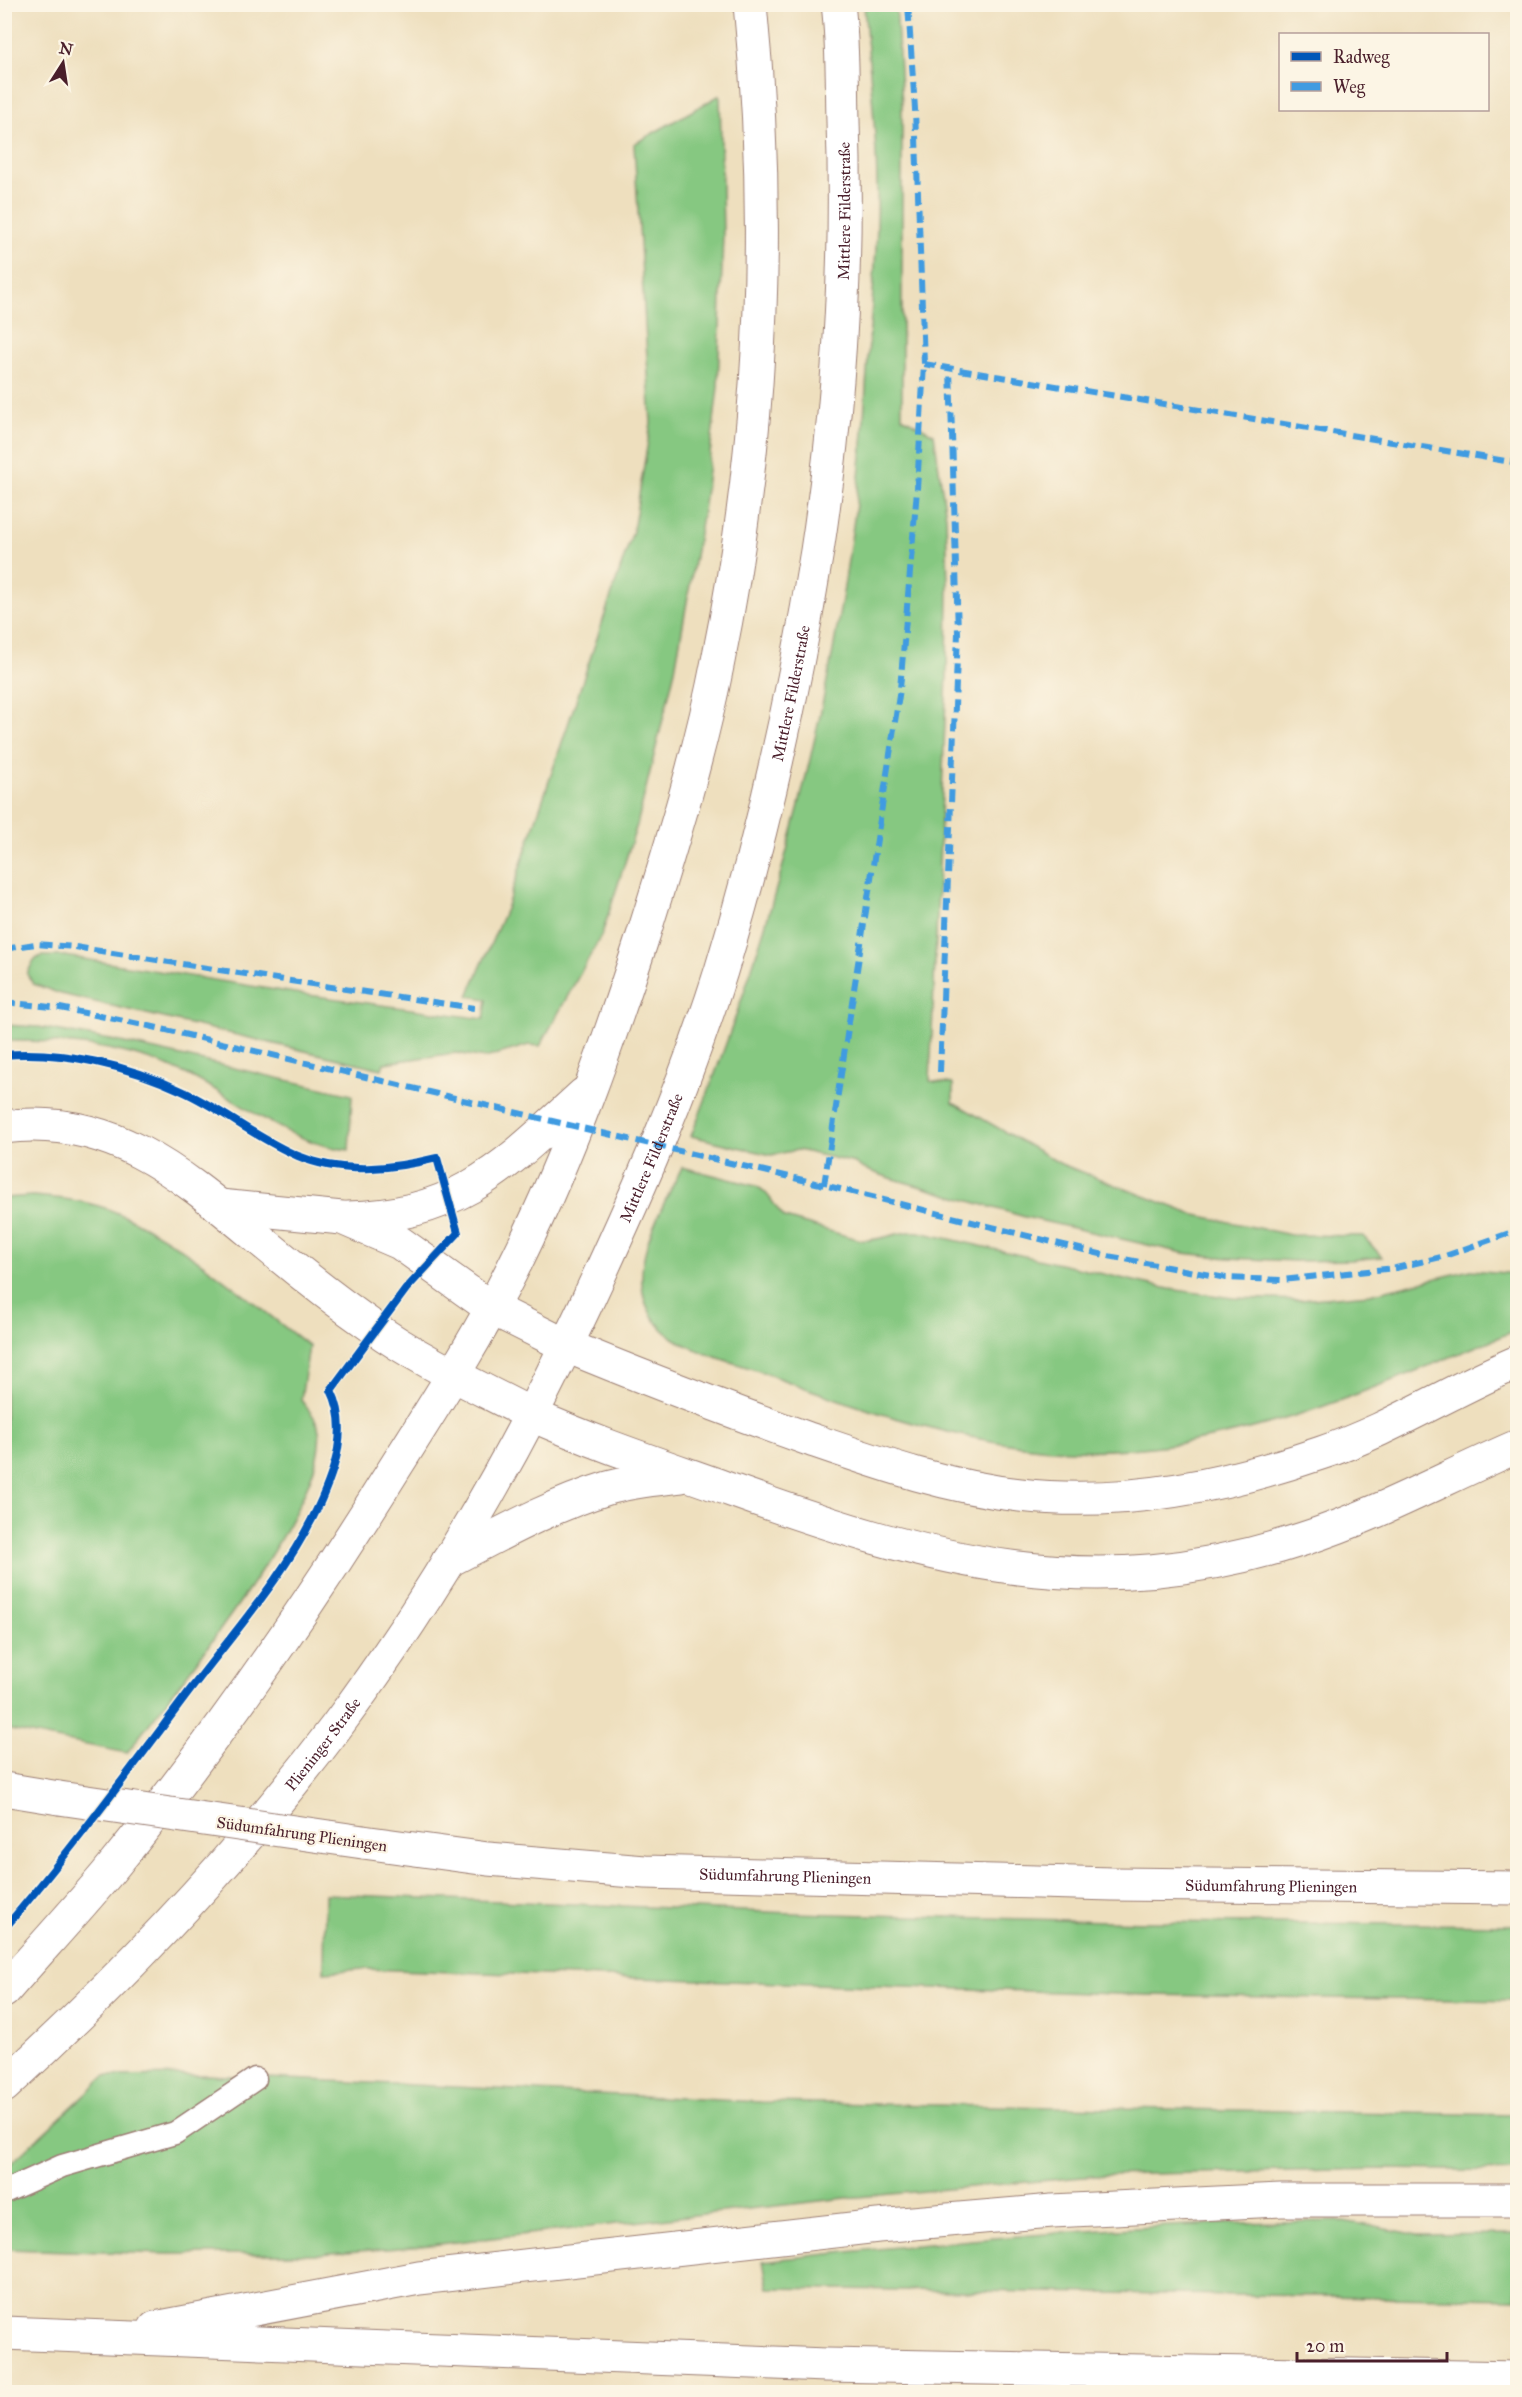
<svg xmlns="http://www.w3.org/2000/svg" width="1522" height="2397" font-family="'IM FELL Great Primer',serif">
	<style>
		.green { fill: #86c881; stroke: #687456; stroke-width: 1.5 }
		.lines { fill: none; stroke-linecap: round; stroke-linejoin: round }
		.lane-casing { stroke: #9c7f74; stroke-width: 25 }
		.secondary-casing { stroke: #9c7f74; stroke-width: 35 }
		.highway-casing { stroke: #9c7f74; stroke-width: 35 }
		.path { stroke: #9c7f74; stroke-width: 4; stroke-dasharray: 1.5 4.5; stroke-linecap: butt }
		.lane { stroke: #fff; stroke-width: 22 }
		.secondary { stroke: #fff; stroke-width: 33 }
		.highway { stroke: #fff; stroke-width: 33 }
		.secondary-bridge-casing { stroke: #9c7f74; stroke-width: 35; stroke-linecap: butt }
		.secondary-bridge { stroke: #fff; stroke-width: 33 }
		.quiet { stroke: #409be1; stroke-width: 6; stroke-dasharray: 12 6; stroke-linecap: butt }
		.cycleway-casing { stroke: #fcf5e5; stroke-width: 11 }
		.cycleway { stroke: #0057b8; stroke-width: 8 }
		.labels { text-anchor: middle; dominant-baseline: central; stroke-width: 4.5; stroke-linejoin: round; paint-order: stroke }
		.street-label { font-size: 16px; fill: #4a1f2b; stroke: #fcf5e5 }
	</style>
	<rect width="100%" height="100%" fill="#fcf5e5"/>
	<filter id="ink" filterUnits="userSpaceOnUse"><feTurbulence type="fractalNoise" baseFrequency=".0167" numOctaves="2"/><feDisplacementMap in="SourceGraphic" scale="12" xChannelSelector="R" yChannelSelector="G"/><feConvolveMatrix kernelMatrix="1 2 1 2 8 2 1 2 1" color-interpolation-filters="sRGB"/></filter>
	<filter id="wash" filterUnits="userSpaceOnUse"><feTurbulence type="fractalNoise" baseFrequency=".008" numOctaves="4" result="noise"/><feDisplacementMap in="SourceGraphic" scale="24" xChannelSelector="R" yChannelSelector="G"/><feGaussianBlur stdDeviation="1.35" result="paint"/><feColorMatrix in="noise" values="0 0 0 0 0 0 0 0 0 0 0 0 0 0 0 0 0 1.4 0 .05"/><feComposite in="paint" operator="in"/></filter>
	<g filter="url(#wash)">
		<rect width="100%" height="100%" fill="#eedfbe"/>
		<path class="green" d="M 864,5 L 896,5 L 902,105 L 902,417 L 934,434 L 946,517 L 948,586 L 947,673 L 930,1081 L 953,1084 L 953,1102 L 1061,1164 L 1191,1214 L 1291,1235 L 1363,1236 L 1382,1257 L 1351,1260 L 1295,1261 L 1229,1258 L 1183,1253 L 1025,1217 L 887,1177 L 862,1168 L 855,1163 L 798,1150 L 771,1155 L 691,1136 C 769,941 825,735 853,526 C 862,464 865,402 869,341 C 872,302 876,263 877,225 C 879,152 870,77 864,5 Z
			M 720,95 L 723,234 L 718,387 L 704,505 L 675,670 L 637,825 L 602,934 L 540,1046 L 529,1045 L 485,1058 L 456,1053 L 384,1063 L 382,1069 L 61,994 L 33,984 L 27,974 L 34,960 L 41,956 L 65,956 L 301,994 L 484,1019 L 487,999 L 468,996 L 506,909 L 633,531 L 651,423 L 634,144 Z
			M 4,1025 L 39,1027 L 116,1041 L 352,1095 L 349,1150 C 289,1144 241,1101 188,1075 C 132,1047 66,1040 5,1041 Z
			M 682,1167 L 756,1186 C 771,1193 774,1208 785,1218 L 860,1240 C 882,1242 897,1230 919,1232 L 1169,1289 L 1233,1298 L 1300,1300 L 1370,1294 L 1471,1270 L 1517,1274 L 1517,1330 C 1403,1375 1284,1432 1160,1446 C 1119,1451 1073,1452 1031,1447 C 938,1436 850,1405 762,1372 C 733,1362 698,1354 672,1337 C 661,1329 651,1317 646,1304 C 630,1258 663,1207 682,1167 Z
			M 33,1196 C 57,1198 81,1200 105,1208 C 172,1232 251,1302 309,1346 L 301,1400 C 308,1410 318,1419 319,1431 C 329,1504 173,1691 127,1753 L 5,1729 L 5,1198 Z
			M 325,1894 L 791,1913 L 1147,1922 L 1517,1925 L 1517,2001 L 1146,1995 L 364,1969 L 324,1972 Z
			M 206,2075 L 761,2102 L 1518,2115 L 1517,2171 L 1384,2169 L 1106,2175 L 846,2198 L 413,2247 L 318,2254 L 168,2254 L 5,2249 L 4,2170 L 105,2076 Z
			M 1344,2221 L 1418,2235 L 1517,2234 L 1517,2299 L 768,2288 L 763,2261 C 956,2240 1149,2222 1344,2221 Z"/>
	</g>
	<g filter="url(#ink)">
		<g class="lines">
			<defs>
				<path id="lane" d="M 4,2192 L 62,2166 L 175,2133 L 255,2079"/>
				<g id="secondary">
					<path d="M 4,1127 C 111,1113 182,1175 258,1238 C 295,1269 333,1299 373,1327 C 422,1362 479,1387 532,1415"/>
					<path d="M 220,1206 L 342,1218 L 400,1243 L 491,1308 L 567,1346"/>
					<path d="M 348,1218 C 460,1216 507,1164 584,1094"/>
					<path d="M 4,1789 L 59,1798"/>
					<path id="s1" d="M 363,1842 L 488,1859 L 645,1872 L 1113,1884 L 1518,1888"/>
					<path d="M 4,1991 C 38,1952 73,1914 106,1875 C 213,1745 309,1606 398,1463 C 441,1395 485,1326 520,1254 C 570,1152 608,1044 643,936 C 671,846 700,754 718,661 C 762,446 772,223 750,4"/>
					<path id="s2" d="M 4,2086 C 124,1976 238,1857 336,1727 C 434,1596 516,1454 585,1306 C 636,1197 685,1086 721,971 C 763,834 794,693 817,551 C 839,408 848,265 843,121 C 842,82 843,43 838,4"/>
				</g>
				<path id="highway" d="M 567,1346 C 646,1379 726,1409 806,1438 C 876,1462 946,1487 1020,1495 C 1122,1507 1225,1486 1321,1453 C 1390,1430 1451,1390 1518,1362
					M 532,1415 C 597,1444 664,1466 731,1490 C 932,1562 1092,1608 1303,1539 C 1378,1515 1446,1477 1518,1446
					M 448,1561 C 500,1534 552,1505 608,1488 C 632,1481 656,1479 681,1476
					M 155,2328 L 419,2278 L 878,2226 L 1052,2211 L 1281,2200 L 1518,2200
					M 4,2333 L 826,2365 L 1518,2378"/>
			</defs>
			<use href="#lane" class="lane-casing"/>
			<use href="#secondary" class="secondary-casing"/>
			<use href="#highway" class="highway-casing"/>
			<path class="path" d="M 321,1499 C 336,1464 348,1425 331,1390 L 351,1362
				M 132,1766 L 183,1700"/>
			<use href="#lane" class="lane"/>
			<use href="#secondary" class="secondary"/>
			<use href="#highway" class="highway"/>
			<defs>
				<path id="secondary-bridge" d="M 59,1798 L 363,1842"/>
			</defs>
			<use href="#secondary-bridge" class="secondary-bridge-casing"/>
			<use href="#secondary-bridge" class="secondary-bridge"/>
			<path class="quiet" d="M 924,364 L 1518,463
				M 4,949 L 35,944 L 75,947 L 270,978 L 474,1008
				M 4,1002 L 60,1008 L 149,1026 L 824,1185 L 1108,1256 L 1226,1278 L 1281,1280 L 1396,1268 L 1445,1256 L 1518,1230
				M 940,1072 L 958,633 L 950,368
				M 824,1185 L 900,689 L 917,490 L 924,364 L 915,109 L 908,4"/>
			<defs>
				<path id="cycleway" d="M 4,1055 C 64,1050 129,1066 182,1091 C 222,1109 257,1139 298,1156 C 343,1175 392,1169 437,1158 L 458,1233 L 406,1289 L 331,1390 C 350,1428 335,1470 318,1507 C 287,1573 235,1631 191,1689 C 130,1770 70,1852 4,1929"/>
			</defs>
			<use href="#cycleway" class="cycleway-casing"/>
			<use href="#cycleway" class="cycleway"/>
		</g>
	</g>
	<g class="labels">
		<g class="street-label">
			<text stroke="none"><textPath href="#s2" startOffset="2114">Mittlere Filderstraße</textPath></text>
			<text stroke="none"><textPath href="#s2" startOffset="1628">Mittlere Filderstraße</textPath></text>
			<text stroke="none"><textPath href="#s2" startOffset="1142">Mittlere Filderstraße</textPath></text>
			<text stroke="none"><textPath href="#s2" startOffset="468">Plieninger Straße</textPath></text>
			<text transform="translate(302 1834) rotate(8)">Südumfahrung Plieningen</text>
			<text stroke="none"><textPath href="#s1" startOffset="424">Südumfahrung Plieningen</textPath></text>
			<text stroke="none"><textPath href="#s1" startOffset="910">Südumfahrung Plieningen</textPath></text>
		</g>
	</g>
	<rect width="1522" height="2397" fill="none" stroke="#fcf5e5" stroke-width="24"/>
	<rect x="1279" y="33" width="210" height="78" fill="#fcf5e5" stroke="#b59f9b" stroke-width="1.5"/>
	<rect x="1291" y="52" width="30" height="9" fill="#0057b8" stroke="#b59f9b" stroke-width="1.5"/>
	<text x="1333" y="63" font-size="18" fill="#4a1f2b">Radweg</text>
	<rect x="1291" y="82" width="30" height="9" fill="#409be1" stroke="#b59f9b" stroke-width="1.5"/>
	<text x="1333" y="93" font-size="18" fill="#4a1f2b">Weg</text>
	<g transform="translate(63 63) rotate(12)" stroke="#fcf5e5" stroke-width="4.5" paint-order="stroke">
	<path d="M0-4.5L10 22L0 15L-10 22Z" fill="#4a1f2b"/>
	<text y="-9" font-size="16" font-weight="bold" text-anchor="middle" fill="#4a1f2b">N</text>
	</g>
	<path d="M1297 2352v9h150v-9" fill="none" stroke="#4a1f2b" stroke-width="3"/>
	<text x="1306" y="2352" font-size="18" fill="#4a1f2b" stroke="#fcf5e5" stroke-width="4.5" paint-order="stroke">20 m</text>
</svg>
